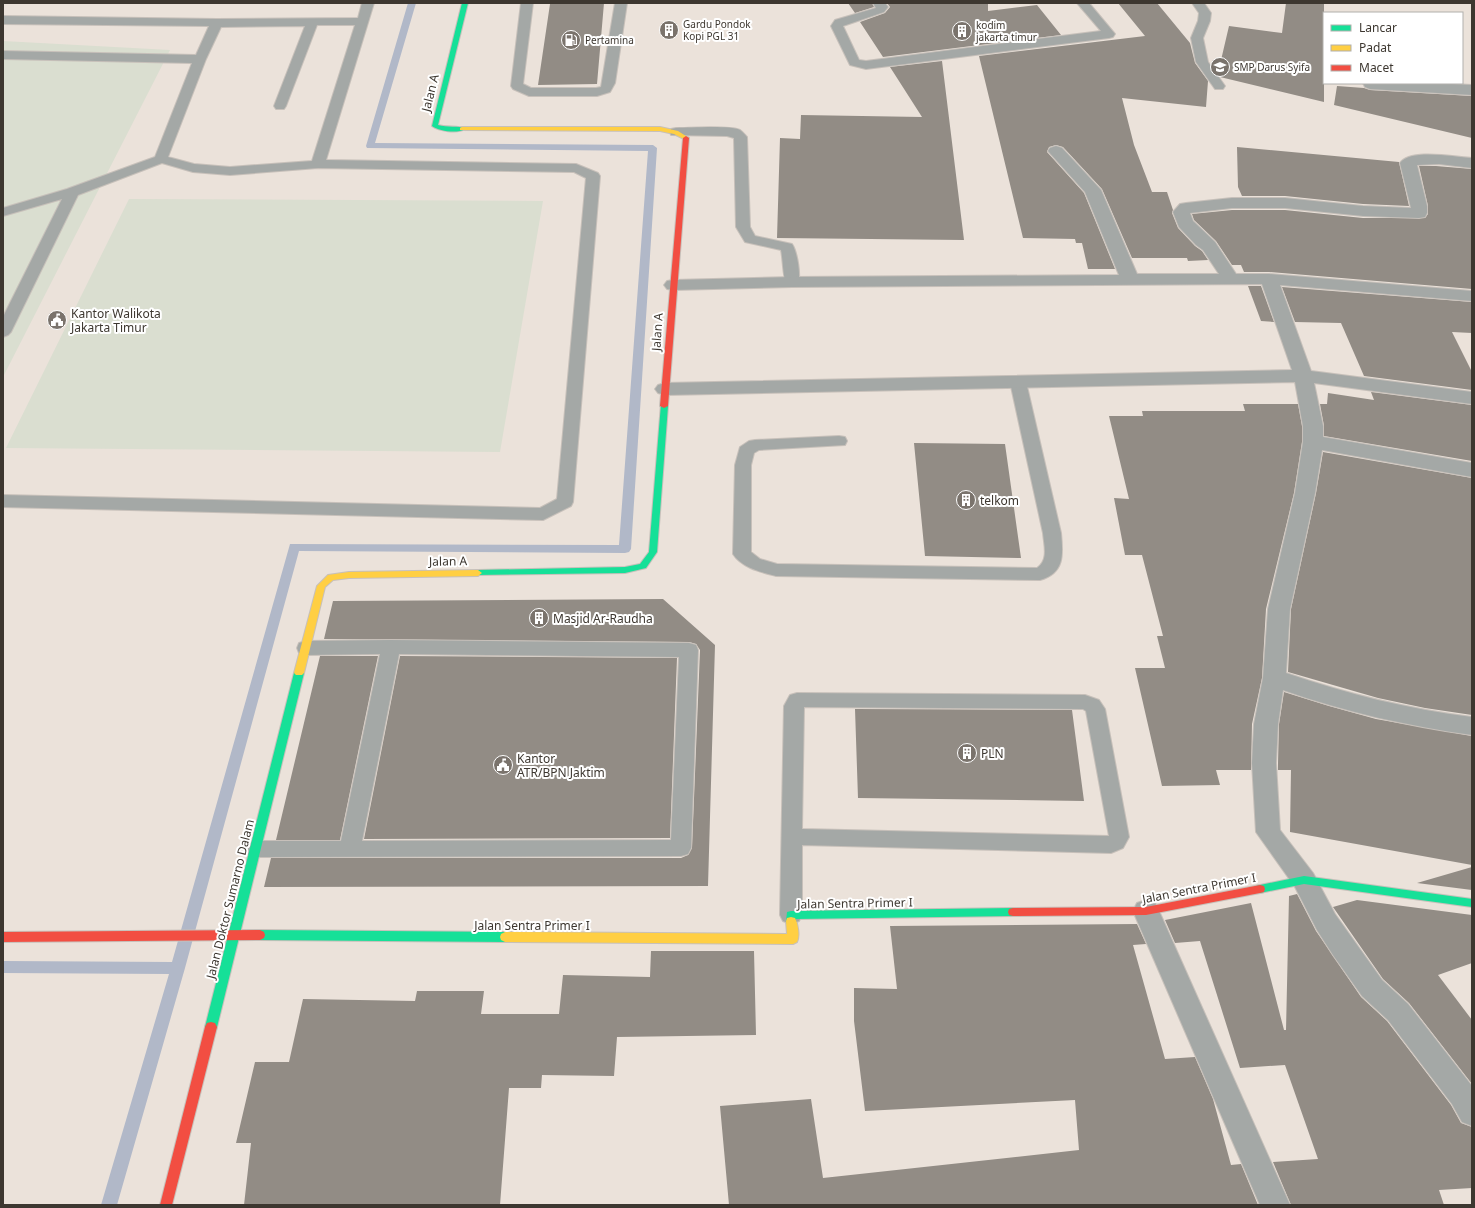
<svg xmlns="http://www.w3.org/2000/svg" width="1475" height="1208" font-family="'Noto Sans',sans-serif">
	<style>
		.green { fill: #daded0 }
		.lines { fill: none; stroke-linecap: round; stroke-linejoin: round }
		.stream { fill: #b1b8c8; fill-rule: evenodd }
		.building { fill: #928c85 }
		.lane-casing { stroke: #c7c0ba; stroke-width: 2 }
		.street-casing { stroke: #c7c0ba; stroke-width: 2 }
		.fast-casing { stroke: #c7c0ba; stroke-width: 2 }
		.slow-casing { stroke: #c7c0ba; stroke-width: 2 }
		.jam-casing { stroke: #c7c0ba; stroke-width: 2 }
		.lane { fill: #a4a8a6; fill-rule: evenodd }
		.street { fill: #a4a8a6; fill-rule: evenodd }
		.fast { fill: #16e098; fill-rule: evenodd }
		.slow { fill: #ffcf43; fill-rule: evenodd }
		.jam { fill: #f24e42; fill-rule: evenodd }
		.labels { text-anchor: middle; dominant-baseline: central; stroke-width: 4; stroke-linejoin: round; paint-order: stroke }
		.far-poi-label { font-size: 10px; fill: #3d3730; stroke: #fff; text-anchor: start }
		.street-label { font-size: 12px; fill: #3d3730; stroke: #fff }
		.poi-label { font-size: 12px; fill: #3d3730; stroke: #fff; text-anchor: start }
	</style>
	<rect width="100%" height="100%" fill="#ebe2da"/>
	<path class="green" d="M 3,41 L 170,50 L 3,377 Z
		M 129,199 L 543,201 L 500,452 L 6,448 Z"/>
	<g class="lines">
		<path class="stream" d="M 408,3 L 416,3 L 375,143 L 653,145 L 657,148 L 631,549 L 629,552 L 625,553 L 299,551 L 185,968 L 117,1205 L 101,1205 L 169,974 L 3,973 L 3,961 L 172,962 L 290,544 L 619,545 L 648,151 L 367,148 L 366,146 Z"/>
	</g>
	<path class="building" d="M 604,3 L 597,84 L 538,85 L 550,4 Z
		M 848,3 L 872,3 L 874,7 L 855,13 Z
		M 887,3 L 988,3 L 988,11 L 1037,5 L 1061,35 L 883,57 L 860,22 L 885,13 L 890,7 Z
		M 1118,3 L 1157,3 L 1190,43 L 1195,63 L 1208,81 L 1206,107 L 1122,98 L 1134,145 L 1152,192 L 1167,192 L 1173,210 L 1172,213 L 1178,228 L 1195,246 L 1202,251 L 1208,260 L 1188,261 L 1187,258 L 1132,258 L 1102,189 L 1063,147 L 1056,145 L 1049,147 L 1047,152 L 1084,193 L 1115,269 L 1088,269 L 1082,243 L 1076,243 L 1075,239 L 1023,238 L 979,56 L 1145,36 Z
		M 1286,3 L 1324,3 L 1324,102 L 1220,77 L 1218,73 L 1229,26 L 1282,33 Z
		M 942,61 L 964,240 L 777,238 L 780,138 L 800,139 L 801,115 L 922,117 L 890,67 Z
		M 1337,86 L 1364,88 L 1370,90 L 1472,96 L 1472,138 L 1334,105 Z
		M 1237,147 L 1399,162 L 1409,206 L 1363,204 L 1285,196 L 1242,196 L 1238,187 Z
		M 1419,166 L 1436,166 L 1472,169 L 1472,289 L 1269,272 L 1244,272 L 1241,265 L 1232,265 L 1216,241 L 1194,220 L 1192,214 L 1232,210 L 1285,210 L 1363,218 L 1425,218 L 1428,214 L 1428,206 Z
		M 1248,286 L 1261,286 L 1274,322 L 1261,321 Z
		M 1282,287 L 1472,302 L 1472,333 L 1452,332 L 1472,372 L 1472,390 L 1364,376 L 1341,323 L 1295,322 Z
		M 1371,392 L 1472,405 L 1472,461 L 1324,436 L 1324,426 L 1320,404 L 1327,404 L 1328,393 L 1374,400 Z
		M 1243,404 L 1298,404 L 1302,426 L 1302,442 L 1294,493 L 1266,609 L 1262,678 L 1252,724 L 1251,770 L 1216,770 L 1220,785 L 1162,786 L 1135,668 L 1165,668 L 1157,636 L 1163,636 L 1142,555 L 1125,555 L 1114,498 L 1129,499 L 1109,416 L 1143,416 L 1142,411 L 1245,411 Z
		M 914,443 L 1005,444 L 1021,558 L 925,556 Z
		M 1323,452 L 1472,478 L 1472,715 L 1425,708 L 1378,698 L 1288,672 L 1291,609 L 1316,493 Z
		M 663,599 L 715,645 L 708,886 L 264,887 L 271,858 L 681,858 L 688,855 L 692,848 L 700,650 L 696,644 L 689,642 L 324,639 L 333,601 Z
		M 320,656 L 378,656 L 340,840 L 276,840 Z
		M 400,656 L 677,658 L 670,838 L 364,839 Z
		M 1284,692 L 1329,706 L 1376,719 L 1472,736 L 1472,865 L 1290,832 L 1291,770 L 1278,770 L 1278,763 L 1279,724 Z
		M 855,709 L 1072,710 L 1084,801 L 858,798 Z
		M 1472,867 L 1472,890 L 1417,883 Z
		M 1297,894 L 1316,931 L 1361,997 L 1387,1021 L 1451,1105 L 1461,1123 L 1472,1127 L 1472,1188 L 1439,1190 L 1444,1205 L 1291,1205 L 1273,1162 L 1318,1159 L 1285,1065 L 1240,1068 L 1200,941 L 1175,943 L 1165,920 L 1251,903 L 1284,1030 L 1286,1030 L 1289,896 Z
		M 1357,900 L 1472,915 L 1472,963 L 1438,975 L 1472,1020 L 1472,1084 L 1409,1003 L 1383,979 L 1333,907 Z
		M 1137,924 L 1146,944 L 1133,945 L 1165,1059 L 1195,1057 L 1213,1099 L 1231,1165 L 1241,1164 L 1258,1205 L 729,1205 L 720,1106 L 811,1099 L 823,1178 L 1079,1150 L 1075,1100 L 865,1111 L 854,1021 L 854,988 L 897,989 L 890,926 Z
		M 651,951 L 754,951 L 756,1035 L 617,1037 L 614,1076 L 542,1075 L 541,1088 L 509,1088 L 500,1205 L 244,1205 L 251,1143 L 236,1143 L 255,1062 L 289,1062 L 303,999 L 415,1001 L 417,991 L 484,991 L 481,1014 L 559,1014 L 563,975 L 650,977 Z"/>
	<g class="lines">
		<defs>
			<path id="lane" d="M 362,3 L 374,3 L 326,160 L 576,164 L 598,173 L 600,176 L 573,502 L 571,506 L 543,520 L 3,507 L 3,495 L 540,508 L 557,499 L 586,178 L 574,172 L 318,168 L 230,175 L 193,172 L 162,163 L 78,195 L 11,332 L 8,335 L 3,337 L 3,317 L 62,199 L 3,216 L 3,208 L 67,189 L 155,157 L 192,63 L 3,59 L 3,51 L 196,55 L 209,26 L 3,24 L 3,16 L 217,19 L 358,18 ZM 317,25 L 355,25 L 312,161 L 230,167 L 194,164 L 168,157 L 206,59 L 221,27 L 305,26 L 274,106 L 276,109 L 284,109 L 286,106 Z
				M 521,3 L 533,3 L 523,84 L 531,88 L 596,88 L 601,87 L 615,3 L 627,3 L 615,83 L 610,92 L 597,96 L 529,96 L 513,89 L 511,86 Z
				M 873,3 L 885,3 L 888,7 L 884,12 L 843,26 L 859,60 L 866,61 L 1101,31 L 1077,3 L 1089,3 L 1115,34 L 1113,37 L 1109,38 L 866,69 L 850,65 L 831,26 L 835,20 L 876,8 Z
				M 1192,3 L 1204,3 L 1211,13 L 1210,21 L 1203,38 L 1208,62 L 1225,86 L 1223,89 L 1215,89 L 1196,62 L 1191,38 L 1198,21 L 1199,13 Z
				M 676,128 C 690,128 729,125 740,130 C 743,132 745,135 747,137 L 750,227 L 755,236 L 792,244 C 797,251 802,278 797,285 L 792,286 L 787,285 C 783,280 783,259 781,250 L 745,242 L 736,227 L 734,138 L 727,136 L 671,135 L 670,132 L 671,129 Z
				M 1018,377 L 1024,379 L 1026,382 L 1061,533 C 1063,554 1065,573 1040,580 L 776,576 C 761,572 742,568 733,554 L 735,465 L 740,447 L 749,441 L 755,440 L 839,436 L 845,437 L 847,441 L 845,445 L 759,450 L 754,453 L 751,465 L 751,552 L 760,559 L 777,564 L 1037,568 C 1049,560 1044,545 1043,533 L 1010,382 L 1012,379 Z
				M 391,640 L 689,643 L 696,645 L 698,650 L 691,848 L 688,854 L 681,856 L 255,857 L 248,855 L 245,849 L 248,843 L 255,841 L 341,841 L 380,654 L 306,655 L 299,653 L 297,648 L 299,643 L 306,641 ZM 399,654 L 679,657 L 671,840 L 362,841 Z
				M 797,693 L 1085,695 L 1099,700 L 1105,709 L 1129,837 L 1123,848 L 1111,853 L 802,845 L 802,915 L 799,921 L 791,924 L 783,921 L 780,915 L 784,706 L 790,695 ZM 804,707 L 1083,709 L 1086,711 L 1109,836 L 802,829 Z"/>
			<path id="street" d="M 1363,83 L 1431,83 L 1472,85 L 1472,95 L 1370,89 L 1365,87 Z
				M 1056,146 L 1062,148 L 1101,190 L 1137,274 L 1219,274 L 1203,250 L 1196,245 L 1179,227 L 1173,212 L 1180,204 L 1186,203 L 1232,198 L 1285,198 L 1363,206 L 1411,208 L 1400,163 C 1410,148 1455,157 1472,158 L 1472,168 L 1439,164 L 1417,165 L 1427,206 L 1427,213 L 1425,217 L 1419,218 L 1363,216 L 1285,208 L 1232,208 L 1190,213 L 1193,221 L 1215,242 L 1236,274 L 1269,274 L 1472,291 L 1472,301 L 1280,285 L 1311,371 L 1472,392 L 1472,404 L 1314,383 L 1323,426 L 1323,437 L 1472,463 L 1472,477 L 1322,450 L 1315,493 L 1290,609 L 1286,673 C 1347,694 1408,709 1472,717 L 1472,735 C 1408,726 1345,712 1283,690 L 1278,724 L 1276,763 L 1280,830 L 1313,873 L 1335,914 L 1382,980 L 1408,1004 L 1472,1086 L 1472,1126 L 1462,1122 L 1452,1104 L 1388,1020 L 1362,996 L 1333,955 L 1317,930 L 1295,887 L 1256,832 L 1252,763 L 1254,724 L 1263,678 L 1268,609 L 1295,493 L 1303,442 L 1303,426 L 1295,382 L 665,395 L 658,393 L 655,389 L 658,385 L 665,383 L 1292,370 L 1262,284 L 792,287 L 673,290 L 667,289 L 664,285 L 667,281 L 673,280 L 792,277 L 1119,275 L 1085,192 L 1048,151 L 1050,148 Z
				M 1146,900 L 1155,903 L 1159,911 L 1290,1205 L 1260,1205 L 1133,911 L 1137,903 Z"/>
			<path id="fast" d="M 462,3 L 468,3 L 438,125 C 447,128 459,125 465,129 C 457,134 439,131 432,126 Z
				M 661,404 L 667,404 L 668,406 L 657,552 L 646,568 L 625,573 L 475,575 L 474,573 L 475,571 L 478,570 L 625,567 L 640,564 L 649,552 Z
				M 299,670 L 302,671 L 304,673 L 217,1027 L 215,1031 L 211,1032 L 207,1031 L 205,1027 L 294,673 L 296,671 Z
				M 1304,876 L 1472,899 L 1472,907 L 1304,884 L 1260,893 L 1256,892 L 1255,889 L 1256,886 L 1260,885 Z
				M 1013,908 L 1017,909 L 1018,912 L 1017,915 L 1013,916 L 796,919 L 795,924 L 791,925 L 787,924 L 786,921 L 787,912 L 791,911 Z
				M 260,930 L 505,932 L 509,934 L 510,937 L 509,940 L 505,942 L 260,940 L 256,938 L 255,935 L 256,932 Z"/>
			<path id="slow" d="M 462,127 L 660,127 L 678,131 L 689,138 L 686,140 L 674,134 L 660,131 L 460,130 L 460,128 Z
				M 478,570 L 482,573 L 478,576 L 349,578 L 333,580 L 325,587 L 304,673 L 302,675 L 296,675 L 294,673 L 317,586 L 328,575 L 349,572 Z
				M 791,917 L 795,918 C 798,924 800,936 797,942 L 793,944 L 505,942 L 501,940 L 500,937 L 501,934 L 505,932 L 787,934 L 786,921 L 787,918 Z"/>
			<path id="jam" d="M 686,136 L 689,138 L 668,406 L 664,408 L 660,406 L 683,138 Z
				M 1260,885 L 1264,886 L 1265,889 L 1264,892 L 1260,893 L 1146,915 L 1013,916 L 1009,915 L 1008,912 L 1009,909 L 1013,908 L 1146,907 Z
				M 260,930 L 264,932 L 265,935 L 264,938 L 260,940 L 3,942 L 3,932 Z
				M 211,1022 L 215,1023 L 217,1027 L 172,1205 L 160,1205 L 205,1027 L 207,1023 Z"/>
		</defs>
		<use href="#lane" class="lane-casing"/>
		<use href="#street" class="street-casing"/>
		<use href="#fast" class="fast-casing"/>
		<use href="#slow" class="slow-casing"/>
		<use href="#jam" class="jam-casing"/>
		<use href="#lane" class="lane"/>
		<use href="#street" class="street"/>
		<use href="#fast" class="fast"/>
		<use href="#slow" class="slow"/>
		<use href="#jam" class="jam"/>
	</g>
	<defs>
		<symbol id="building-disc" viewBox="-11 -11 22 22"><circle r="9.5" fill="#7a736c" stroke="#fff"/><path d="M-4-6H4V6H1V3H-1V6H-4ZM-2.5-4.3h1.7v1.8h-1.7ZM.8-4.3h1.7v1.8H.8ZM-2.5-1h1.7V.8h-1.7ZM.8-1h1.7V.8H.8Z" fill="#fff"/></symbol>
		<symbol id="fuel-disc" viewBox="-11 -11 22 22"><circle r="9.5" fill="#7a736c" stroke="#fff"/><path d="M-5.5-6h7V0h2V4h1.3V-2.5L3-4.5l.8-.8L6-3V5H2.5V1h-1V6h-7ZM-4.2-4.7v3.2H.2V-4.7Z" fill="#fff"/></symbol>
		<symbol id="school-disc" viewBox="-11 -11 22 22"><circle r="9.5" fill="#7a736c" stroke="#fff"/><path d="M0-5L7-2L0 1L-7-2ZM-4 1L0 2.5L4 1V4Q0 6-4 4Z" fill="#fff"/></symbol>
		<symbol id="civic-disc" viewBox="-11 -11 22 22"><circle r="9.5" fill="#7a736c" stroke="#fff"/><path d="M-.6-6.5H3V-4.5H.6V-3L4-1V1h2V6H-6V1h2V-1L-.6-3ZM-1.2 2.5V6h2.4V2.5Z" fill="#fff"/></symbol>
	</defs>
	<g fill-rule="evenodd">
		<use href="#building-disc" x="658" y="19" width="22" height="22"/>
		<use href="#building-disc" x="951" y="20" width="22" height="22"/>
		<use href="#fuel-disc" x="560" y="29" width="22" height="22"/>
		<use href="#school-disc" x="1209" y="56" width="22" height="22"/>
		<use href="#civic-disc" x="46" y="309" width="22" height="22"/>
		<use href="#building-disc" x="955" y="489" width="22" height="22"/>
		<use href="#building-disc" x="528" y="607" width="22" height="22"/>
		<use href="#building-disc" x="956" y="742" width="22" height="22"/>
		<use href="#civic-disc" x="492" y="754" width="22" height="22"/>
	</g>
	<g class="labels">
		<g class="far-poi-label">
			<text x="683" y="24">Gardu Pondok<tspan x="683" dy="12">Kopi PGL 31</tspan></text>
			<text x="976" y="25">kodim<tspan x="976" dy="12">jakarta timur</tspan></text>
			<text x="585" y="40">Pertamina</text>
			<text x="1234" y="67">SMP Darus Syifa</text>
		</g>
		<g class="street-label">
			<text transform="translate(430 93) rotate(-76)">Jalan A</text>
			<text transform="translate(657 332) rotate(-86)">Jalan A</text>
			<text transform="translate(448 561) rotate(-1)">Jalan A</text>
			<text transform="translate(1199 888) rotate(-11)">Jalan Sentra Primer I</text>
			<text transform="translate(230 899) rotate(-76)">Jalan Doktor Sumarno Dalam</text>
			<text transform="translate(855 903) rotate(-1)">Jalan Sentra Primer I</text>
			<text x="532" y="925">Jalan Sentra Primer I</text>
		</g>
		<g class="poi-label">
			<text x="71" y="313">Kantor Walikota<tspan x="71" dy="14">Jakarta Timur</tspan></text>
			<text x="980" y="500">telkom</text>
			<text x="553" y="618">Masjid Ar-Raudha</text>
			<text x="981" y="753">PLN</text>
			<text x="517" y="758">Kantor<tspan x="517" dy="14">ATR/BPN Jaktim</tspan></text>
		</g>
	</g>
	<rect width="1475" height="1208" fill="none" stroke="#3d3730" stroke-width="8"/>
	<rect x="1323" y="12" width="140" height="72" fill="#ffffff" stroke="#b1afac"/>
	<rect x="1331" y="25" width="20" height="6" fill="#16e098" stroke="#b1afac"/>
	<text x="1359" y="32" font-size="12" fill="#3d3730">Lancar</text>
	<rect x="1331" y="45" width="20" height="6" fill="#ffcf43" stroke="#b1afac"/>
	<text x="1359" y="52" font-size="12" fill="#3d3730">Padat</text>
	<rect x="1331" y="65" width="20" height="6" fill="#f24e42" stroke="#b1afac"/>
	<text x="1359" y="72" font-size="12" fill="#3d3730">Macet</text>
</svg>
